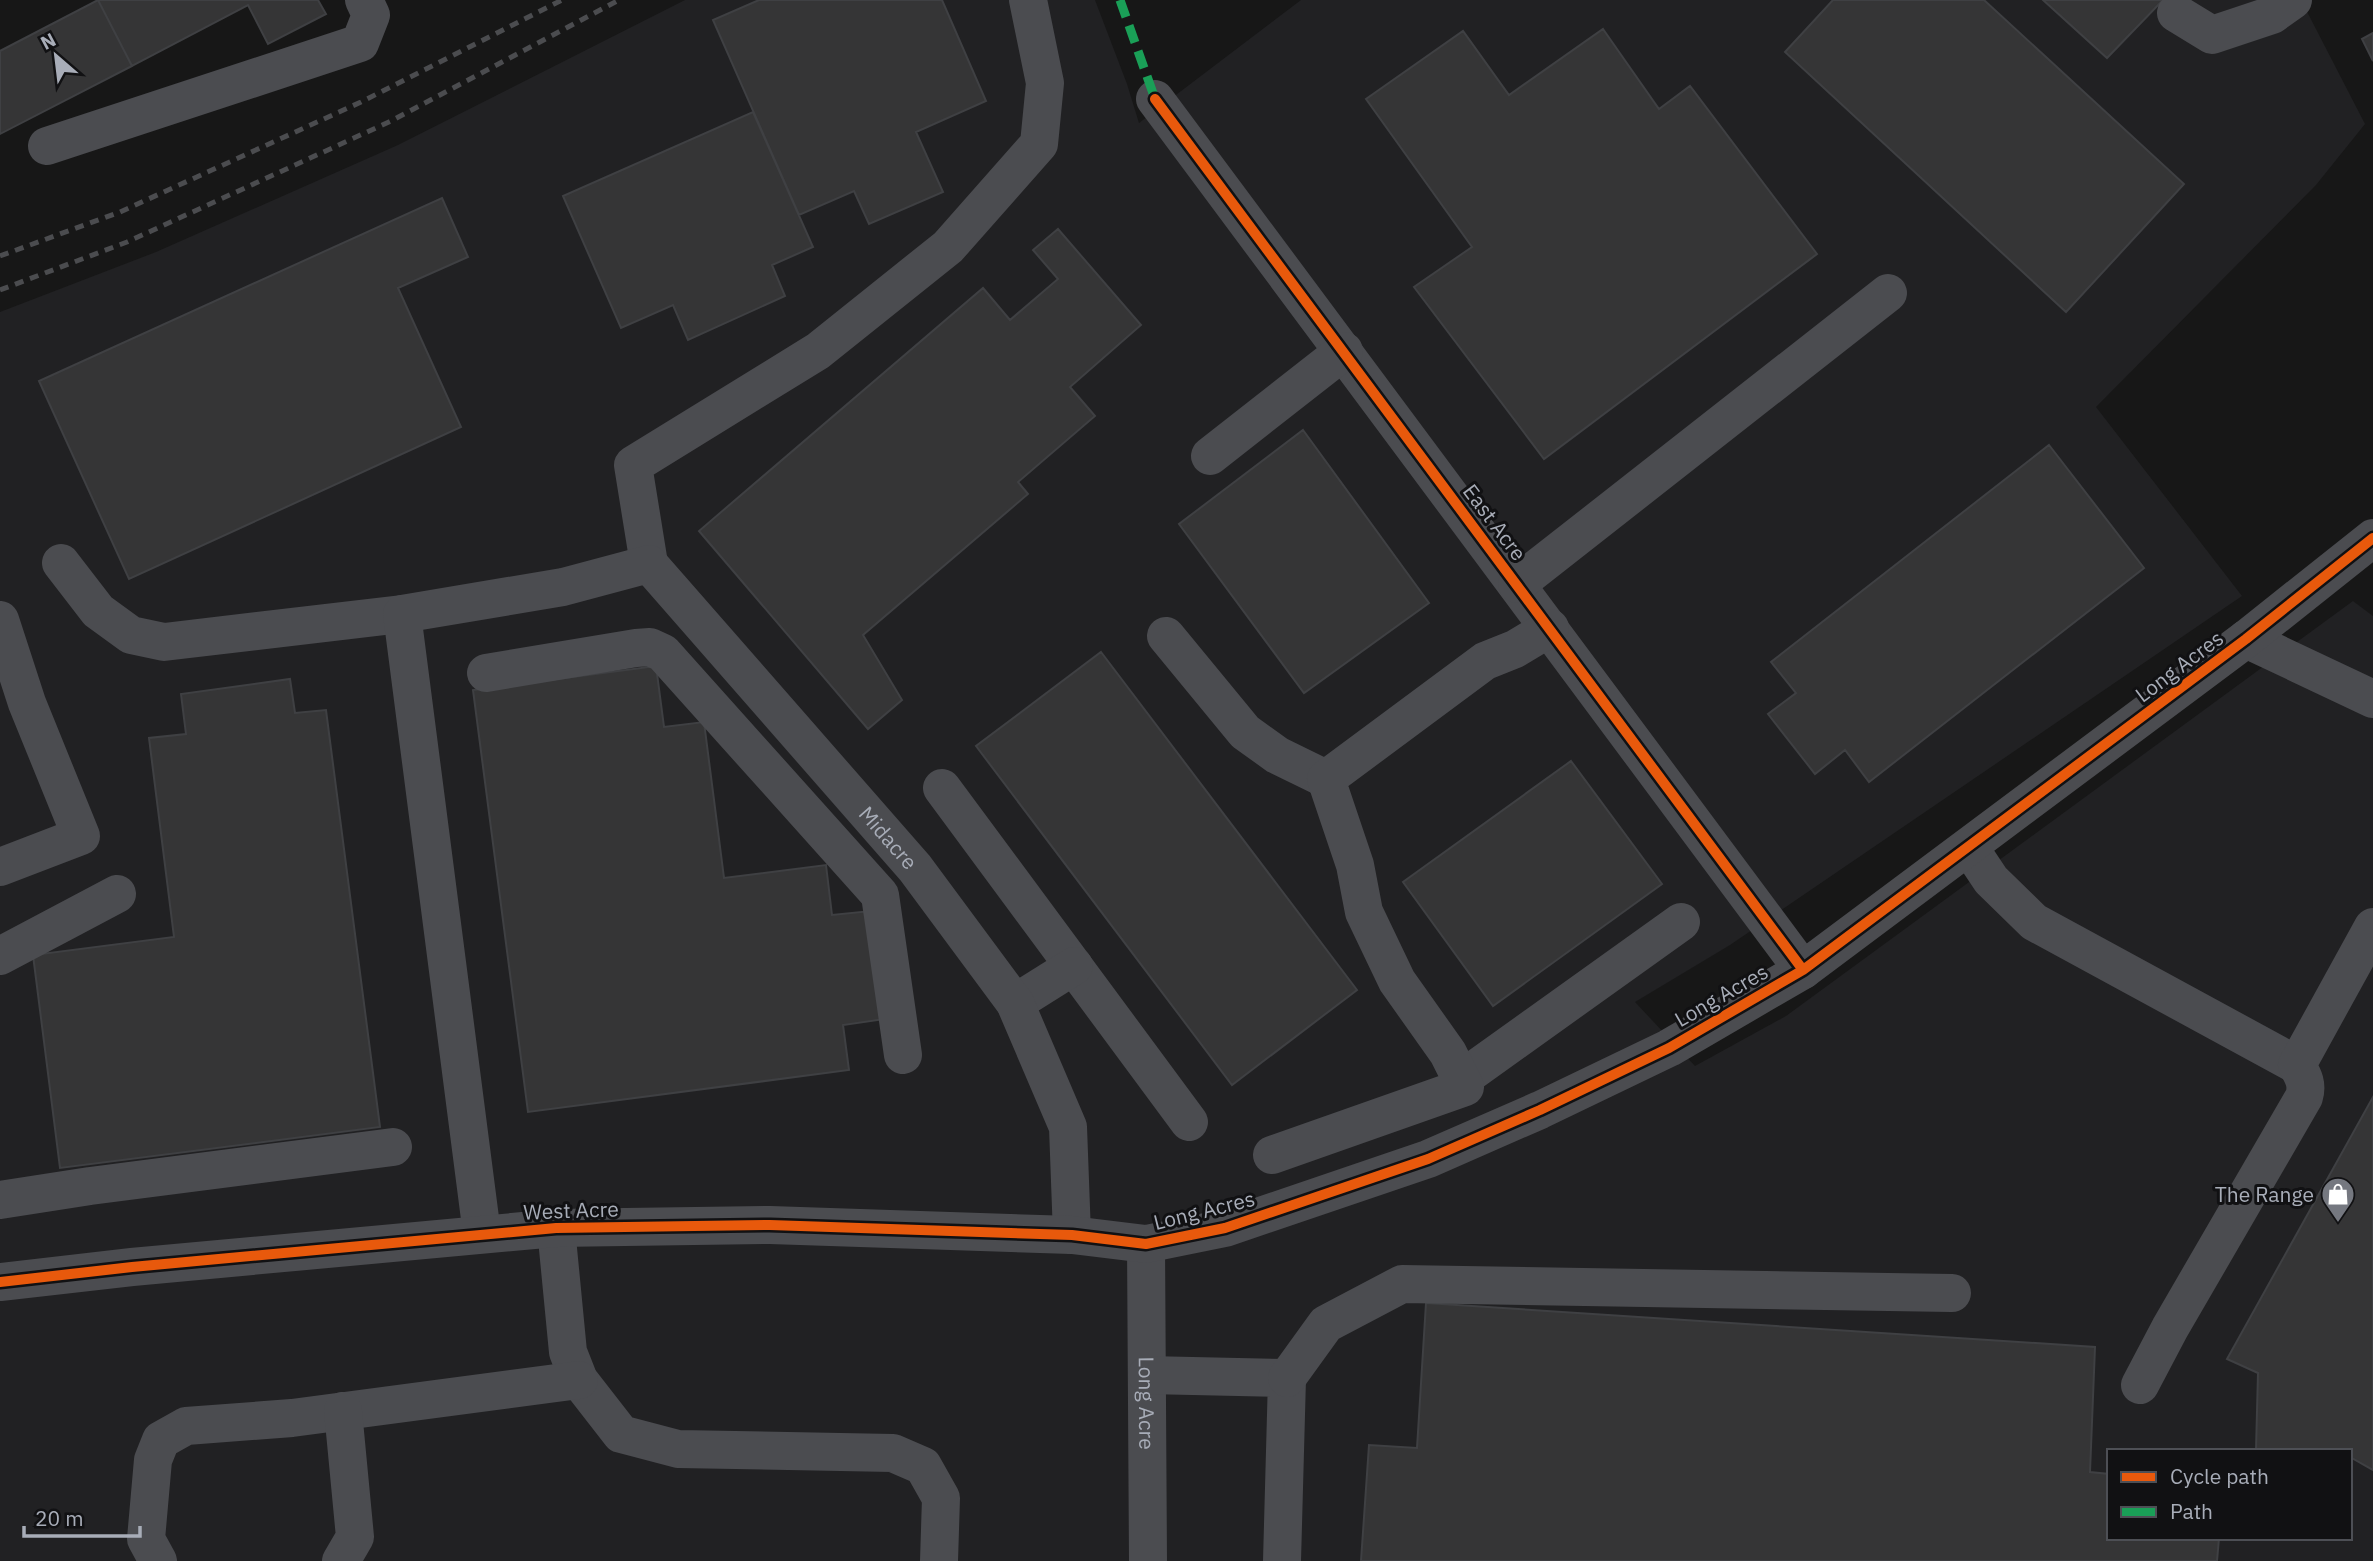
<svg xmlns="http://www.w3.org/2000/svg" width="2373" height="1561" font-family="'IBM Plex Sans',sans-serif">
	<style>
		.built { fill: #212123; fill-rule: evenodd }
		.building { fill: #353536; stroke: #3f4043; stroke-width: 2 }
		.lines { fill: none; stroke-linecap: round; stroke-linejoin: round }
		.minor { stroke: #4b4c50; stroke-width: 38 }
		.rail { stroke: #4b4c4f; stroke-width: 5; stroke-dasharray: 9 7; stroke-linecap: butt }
		.quiet { stroke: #1a9f57; stroke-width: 9; stroke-dasharray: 18 9; stroke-linecap: butt }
		.cycleway-casing { stroke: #111113; stroke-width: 15 }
		.cycleway { stroke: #e8590c; stroke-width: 10 }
		.labels { text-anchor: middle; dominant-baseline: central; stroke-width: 6; stroke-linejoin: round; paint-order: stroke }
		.street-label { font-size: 21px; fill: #a8adb8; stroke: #111113 }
		.poi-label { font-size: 21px; fill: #a8adb8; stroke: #111113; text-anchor: end }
	</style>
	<rect width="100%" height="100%" fill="#171717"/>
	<path class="built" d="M 685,0 L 1095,0 L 1127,84 L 1139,123 L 1301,0 L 2301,0 L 2365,124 L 2316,185 L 2096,407 L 2242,596 L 1730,945 L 1635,1002 L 1695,1066 L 1786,1016 L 2353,601 L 2373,616 L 2373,1561 L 0,1561 L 0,312 L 156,252 L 398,145 ZM 2109,1451 L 2350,1451 L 2350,1538 L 2109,1538 Z"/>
	<path class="building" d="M 98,0 L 132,66 L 0,134 L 0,51 Z
		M 98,0 L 318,0 L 326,14 L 268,44 L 248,5 L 132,66 Z
		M 759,0 L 942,0 L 986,101 L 916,132 L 943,192 L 869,224 L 854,191 L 799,215 L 713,20 Z
		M 1833,0 L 1984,0 L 2184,184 L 2066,312 L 1785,52 Z
		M 2043,0 L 2163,0 L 2107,58 Z
		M 1603,29 L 1659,109 L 1690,86 L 1817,254 L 1544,459 L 1414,287 L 1472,247 L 1366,99 L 1463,31 L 1509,95 Z
		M 2373,33 L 2373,61 L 2362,39 Z
		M 753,112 L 813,247 L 772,265 L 785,296 L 688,340 L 673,305 L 621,328 L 563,196 Z
		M 442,198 L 468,257 L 398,288 L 461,427 L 129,579 L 39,381 Z
		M 1058,229 L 1141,325 L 1070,387 L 1095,416 L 1018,482 L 1028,494 L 863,635 L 902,700 L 868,729 L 699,531 L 983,288 L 1010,320 L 1058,279 L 1033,250 Z
		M 1303,430 L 1429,603 L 1304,693 L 1179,524 Z
		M 2049,445 L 2144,568 L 1869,782 L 1845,750 L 1815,774 L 1768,714 L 1796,693 L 1771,662 Z
		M 1101,652 L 1357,990 L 1232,1085 L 976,746 Z
		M 656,666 L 664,727 L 704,722 L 724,878 L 826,865 L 832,915 L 871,911 L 885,1019 L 843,1025 L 849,1070 L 528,1112 L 473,690 Z
		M 290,679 L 295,713 L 326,710 L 380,1127 L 60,1168 L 33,955 L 174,937 L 149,738 L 186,734 L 181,694 Z
		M 1571,761 L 1662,884 L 1493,1006 L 1403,882 Z
		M 2373,1097 L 2373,1470 L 2350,1457 L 2350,1451 L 2256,1450 L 2258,1373 L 2227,1359 Z
		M 1426,1303 L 2095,1347 L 2090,1472 L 2109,1474 L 2109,1538 L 2219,1538 L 2217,1561 L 1361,1561 L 1369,1445 L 1417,1448 Z"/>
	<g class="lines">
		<g class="minor">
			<path d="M 2176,13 L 2212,35 L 2272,15 L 2293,0"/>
			<path d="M 1155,99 L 1803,970"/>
			<path d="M 47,146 L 360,43 L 371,15 L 364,0"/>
			<path d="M 1210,456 L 1344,351"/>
			<path d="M 61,563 L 98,611 L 131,635 L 164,642 L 402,614"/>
			<path d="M 649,564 L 633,465 L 818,351 L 948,247 L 1039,144 L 1045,83 L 1028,0"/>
			<path d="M 1517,584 L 1888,293"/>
			<path d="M 0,620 L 27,703 L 81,836 L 0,867"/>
			<path d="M 1166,636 L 1245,732 L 1277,755 L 1326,779"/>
			<path d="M 2246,639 L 2373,699"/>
			<path d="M 486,673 L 636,648 L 650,647 L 663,653 L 880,895 L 903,1055"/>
			<path d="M 942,788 L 1189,1122"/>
			<path d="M 1969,847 L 1991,880 L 2034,922 L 2297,1065"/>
			<path d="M 0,956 L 117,894"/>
			<path d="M 1015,1003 L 1074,966"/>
			<path d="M 1463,1078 L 1681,922"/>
			<path d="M 1272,1155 L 1465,1087 L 1448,1053 L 1397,981 L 1364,912 L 1355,865 L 1326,779 L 1485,661 L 1515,649 L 1550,628"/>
			<path d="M 0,1200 L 90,1186 L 393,1147"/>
			<path d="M 556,1228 L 568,1352 L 579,1380 L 621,1434 L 678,1449 L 893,1453 L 923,1466 L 941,1498 L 939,1561"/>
			<path id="s1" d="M 482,1234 L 402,614 L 563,587 L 649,564 L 915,868 L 1015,1003 L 1068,1127 L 1072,1235"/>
			<path id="s2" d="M 1146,1244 L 1148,1561"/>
			<path d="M 0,1282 L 132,1267 L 556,1228 L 770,1225 L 1072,1235 L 1146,1244 L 1225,1228 L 1428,1159 L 1540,1110 L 1669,1048 L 1803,970 L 2246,639 L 2373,538"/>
			<path d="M 1147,1375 L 1287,1378 L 1282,1561"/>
			<path d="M 1287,1378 L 1326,1324 L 1402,1284 L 1952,1293"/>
			<path d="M 2140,1385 L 2170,1328 L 2304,1097 C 2308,1084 2303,1076 2297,1065 L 2373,927"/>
			<path d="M 158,1561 L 146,1539 L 153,1460 L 161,1440 L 186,1426 L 292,1418 L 579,1380"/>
			<path d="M 341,1561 L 355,1537 L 343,1411"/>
		</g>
		<path class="rail" d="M 0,256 L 120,212 L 361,102 L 562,0
			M 0,290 L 127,242 L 391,121 L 619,0"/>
		<path class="quiet" d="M 1120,0 L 1155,99"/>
		<defs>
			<path id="cycleway" d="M 1155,99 L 1803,970
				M 0,1282 L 132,1267 L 556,1228 L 770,1225 L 1072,1235 L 1146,1244 L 1225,1228 L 1428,1159 L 1540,1110 L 1669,1048 L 1803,970 L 2246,639 L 2373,538"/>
		</defs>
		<use href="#cycleway" class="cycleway-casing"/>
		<use href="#cycleway" class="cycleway"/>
	</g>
	<defs>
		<symbol id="shop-pin" viewBox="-11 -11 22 30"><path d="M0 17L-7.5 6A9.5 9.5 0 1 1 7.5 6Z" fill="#757880" stroke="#111113"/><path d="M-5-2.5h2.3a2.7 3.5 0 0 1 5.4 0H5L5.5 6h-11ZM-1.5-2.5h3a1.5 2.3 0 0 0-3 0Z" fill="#fff"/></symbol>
	</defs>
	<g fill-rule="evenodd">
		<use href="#shop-pin" x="2319" y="1175" width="38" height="52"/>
	</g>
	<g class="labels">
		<g class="street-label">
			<text transform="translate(1495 522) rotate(53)">East Acre</text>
			<text transform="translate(2179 666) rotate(-37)">Long Acres</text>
			<text stroke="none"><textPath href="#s1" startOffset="1241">Midacre</textPath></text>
			<text transform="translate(1721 995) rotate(-30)">Long Acres</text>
			<text transform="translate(571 1210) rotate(-2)">West Acre</text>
			<text transform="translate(1204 1210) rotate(-14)">Long Acres</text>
			<text stroke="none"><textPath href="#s2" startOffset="159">Long Acre</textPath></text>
		</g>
		<g class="poi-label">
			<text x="2314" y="1194">The Range</text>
		</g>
	</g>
	<rect x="2107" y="1449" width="245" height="91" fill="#111113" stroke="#4d4f55" stroke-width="2"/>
	<rect x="2121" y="1472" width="35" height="10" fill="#e8590c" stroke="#4d4f55" stroke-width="2"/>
	<text x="2170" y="1484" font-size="21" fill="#a8adb8">Cycle path</text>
	<rect x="2121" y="1507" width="35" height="10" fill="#1a9f57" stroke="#4d4f55" stroke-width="2"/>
	<text x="2170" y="1519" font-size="21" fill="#a8adb8">Path</text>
	<g transform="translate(56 56) rotate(332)" stroke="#111113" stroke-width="5" paint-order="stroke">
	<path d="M0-5L12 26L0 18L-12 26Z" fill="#a8adb8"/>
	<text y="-10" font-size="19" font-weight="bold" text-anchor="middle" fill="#a8adb8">N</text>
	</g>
	<path d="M24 1526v10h116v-10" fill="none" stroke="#a8adb8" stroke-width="3.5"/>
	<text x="35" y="1526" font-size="21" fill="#a8adb8" stroke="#111113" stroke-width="5" paint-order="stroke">20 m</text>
</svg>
